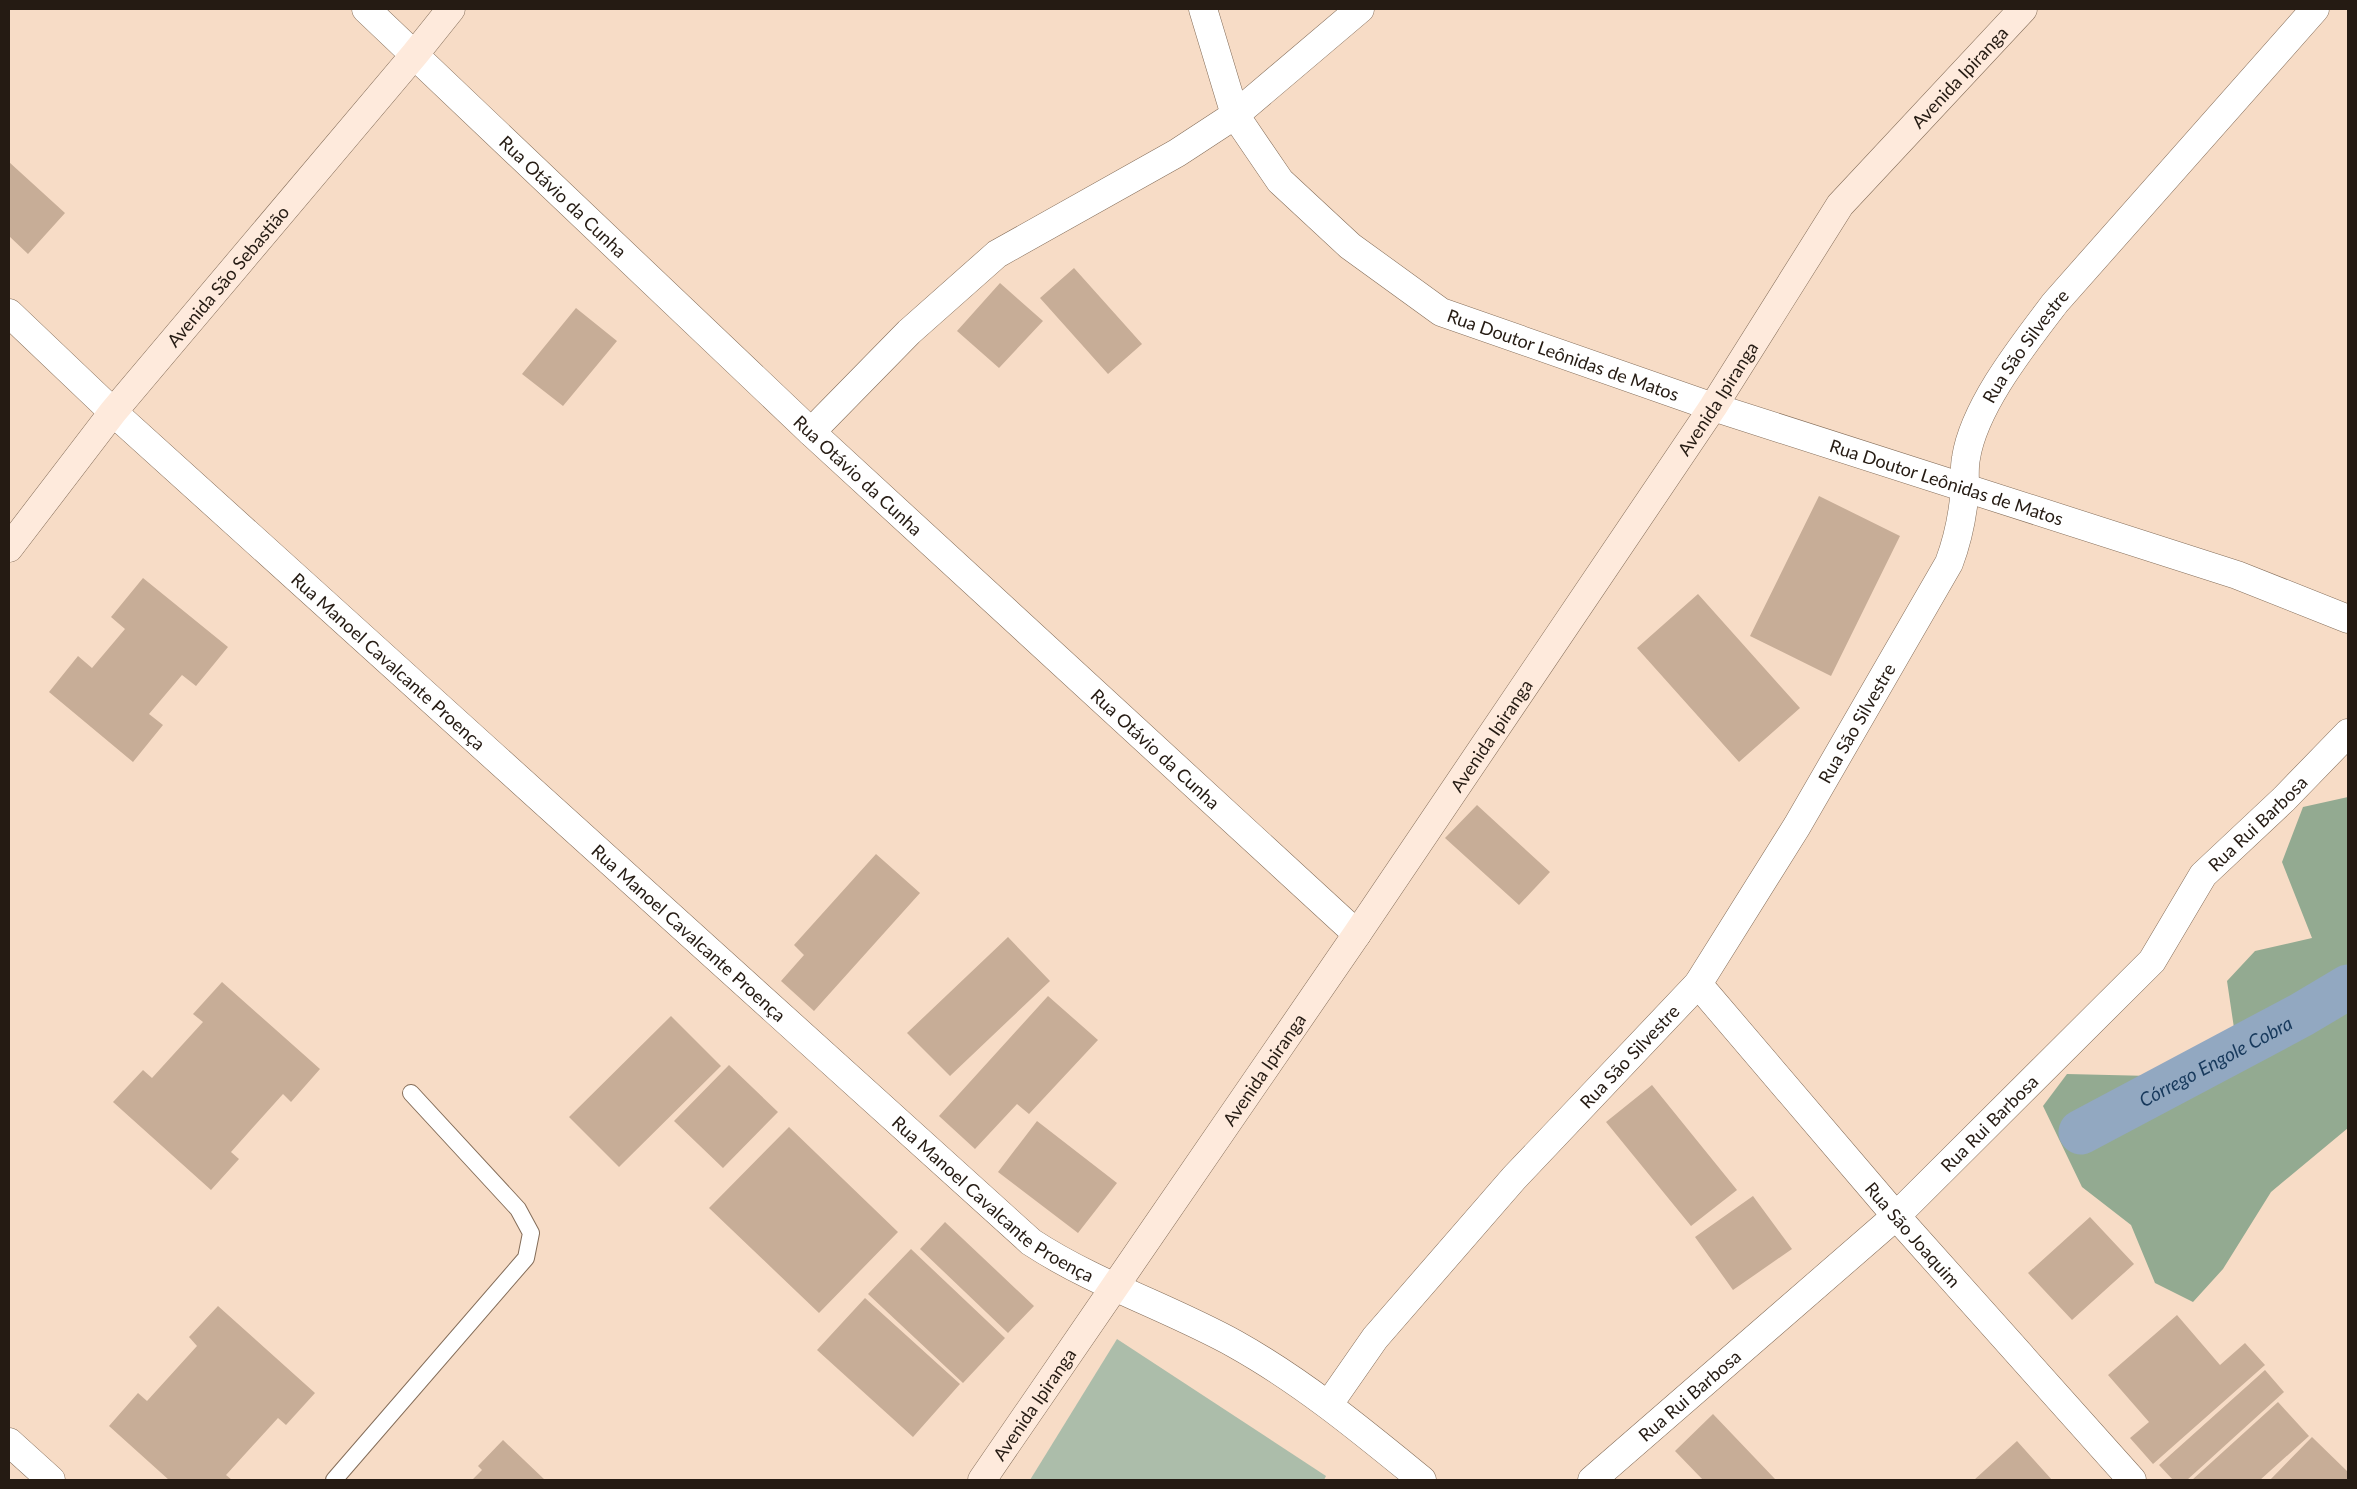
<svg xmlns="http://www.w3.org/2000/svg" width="2357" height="1489" font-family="Lato,sans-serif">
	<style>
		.green { fill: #acbdaa }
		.forest { fill: #93aa91 }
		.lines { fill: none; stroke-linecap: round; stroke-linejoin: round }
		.canal { stroke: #92a8c1; stroke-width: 45 }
		.building { fill: #c7ad97 }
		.lane-casing { stroke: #846d59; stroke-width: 18 }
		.street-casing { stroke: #846d59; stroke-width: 29 }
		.secondary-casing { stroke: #846d59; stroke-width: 29 }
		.lane { stroke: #fff; stroke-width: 16 }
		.street { stroke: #fff; stroke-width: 28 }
		.secondary { stroke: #feeadc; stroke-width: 28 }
		.labels { text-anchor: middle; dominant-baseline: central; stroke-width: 4; stroke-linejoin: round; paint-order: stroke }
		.street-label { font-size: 18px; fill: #251b13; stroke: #f7dcc6 }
		.water-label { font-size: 19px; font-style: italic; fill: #17395c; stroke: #f7dcc6 }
	</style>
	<rect width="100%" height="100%" fill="#f7dcc6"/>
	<path class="green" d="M 1117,1339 L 1326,1476 L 1324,1480 L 1030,1480 Z"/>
	<path class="forest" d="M 2348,797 L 2348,1128 L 2271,1192 L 2223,1269 L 2193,1302 L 2155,1283 L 2131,1225 L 2082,1187 L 2043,1106 L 2067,1074 L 2151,1076 L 2234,1028 L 2227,981 L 2255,951 L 2312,938 L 2282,862 L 2303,807 Z"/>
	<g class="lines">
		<path class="canal" id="s1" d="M 2081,1132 L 2301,1015 L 2348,987"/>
	</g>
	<path class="building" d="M 9,162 L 65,213 L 28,254 L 9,236 Z
		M 1074,268 L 1142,344 L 1108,374 L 1040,298 Z
		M 1000,283 L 1043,321 L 999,368 L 957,331 Z
		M 576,308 L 617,341 L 563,406 L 522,374 Z
		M 1819,496 L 1900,536 L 1831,676 L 1750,636 Z
		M 143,578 L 228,647 L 196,686 L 182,675 L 149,714 L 163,725 L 133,762 L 49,692 L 78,656 L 92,668 L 125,629 L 111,617 Z
		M 1698,594 L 1800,708 L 1739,762 L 1637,648 Z
		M 1477,805 L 1550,872 L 1519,905 L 1445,838 Z
		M 876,854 L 920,893 L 814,1011 L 781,981 L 804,955 L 794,945 Z
		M 1008,937 L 1050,981 L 950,1076 L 907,1033 Z
		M 222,982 L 320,1069 L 291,1102 L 283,1094 L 231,1152 L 239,1159 L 211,1190 L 113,1102 L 143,1070 L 152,1078 L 203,1022 L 193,1014 Z
		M 1048,996 L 1098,1040 L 1029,1114 L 1017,1104 L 975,1149 L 939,1116 Z
		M 671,1016 L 721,1066 L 619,1167 L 569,1117 Z
		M 729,1065 L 778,1112 L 723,1168 L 674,1121 Z
		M 1652,1085 L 1737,1190 L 1691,1226 L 1606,1122 Z
		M 1037,1121 L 1117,1183 L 1078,1233 L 998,1172 Z
		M 789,1127 L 898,1232 L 819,1313 L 709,1208 Z
		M 1753,1196 L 1792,1249 L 1733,1290 L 1695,1237 Z
		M 2090,1217 L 2134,1264 L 2072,1320 L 2028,1273 Z
		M 945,1222 L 1034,1306 L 1008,1333 L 920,1249 Z
		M 911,1249 L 1005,1338 L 963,1383 L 868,1294 Z
		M 865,1298 L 960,1384 L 913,1437 L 817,1350 Z
		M 218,1306 L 315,1393 L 286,1425 L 278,1418 L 226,1475 L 232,1480 L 169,1480 L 109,1426 L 138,1393 L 147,1401 L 197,1346 L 189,1337 Z
		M 2177,1315 L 2220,1365 L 2245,1343 L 2265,1365 L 2153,1464 L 2130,1438 L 2149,1422 L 2108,1375 Z
		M 2265,1370 L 2284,1392 L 2187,1480 L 2173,1480 L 2159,1465 Z
		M 2278,1402 L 2309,1436 L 2260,1480 L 2192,1480 Z
		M 1713,1414 L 1775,1479 L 1773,1480 L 1703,1480 L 1675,1451 Z
		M 2312,1437 L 2348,1472 L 2348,1480 L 2270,1480 Z
		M 503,1440 L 545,1480 L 472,1480 L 482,1470 L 478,1466 Z
		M 2017,1441 L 2052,1480 L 1974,1480 Z"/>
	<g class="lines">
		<defs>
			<path id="lane" d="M 334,1480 L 526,1258 L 531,1233 L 518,1209 L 411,1093"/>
			<g id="street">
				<path id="s2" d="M 366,9 L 811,432 L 1357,934"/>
				<path id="s3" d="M 1203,9 L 1235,115 L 1280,181 L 1350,246 L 1441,312 L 1713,407 L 2237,575 L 2348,619"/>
				<path id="s4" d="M 9,313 L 113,412 L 1031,1242 C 1095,1284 1168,1307 1235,1344 C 1303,1382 1362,1431 1422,1480"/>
				<path d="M 811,432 L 909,332 L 997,254 L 1177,153 L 1235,115 L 1360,9"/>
				<path id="s5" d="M 1698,984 L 1896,1216 L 2132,1480"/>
				<path id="s6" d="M 1329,1404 L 1375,1338 L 1514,1178 L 1698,984 L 1797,826 L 1949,563 C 1958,539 1963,515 1965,488 C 1965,478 1964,468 1966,458 C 1974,406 2024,344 2055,303 L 2315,9"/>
				<path d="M 9,1442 L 51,1480"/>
				<path id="s7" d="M 1592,1480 L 1896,1216 L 2152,961 L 2203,875 L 2284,799 L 2348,733"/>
			</g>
			<g id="secondary">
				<path id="s8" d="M 9,548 L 113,412 L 415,54 L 451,9"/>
				<path id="s9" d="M 982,1480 L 1357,934 L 1713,407 L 1840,205 L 2023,9"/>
			</g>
		</defs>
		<use href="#lane" class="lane-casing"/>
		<use href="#street" class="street-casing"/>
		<use href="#secondary" class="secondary-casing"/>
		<use href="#lane" class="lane"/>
		<use href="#street" class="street"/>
		<use href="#secondary" class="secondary"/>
	</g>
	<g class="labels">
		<g class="street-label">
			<text stroke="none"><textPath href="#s9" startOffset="1712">Avenida Ipiranga</textPath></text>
			<text stroke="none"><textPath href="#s2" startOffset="272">Rua Otávio da Cunha</textPath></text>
			<text stroke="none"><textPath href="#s8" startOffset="349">Avenida São Sebastião</textPath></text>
			<text stroke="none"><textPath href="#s6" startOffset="1285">Rua São Silvestre</textPath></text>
			<text stroke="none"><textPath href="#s3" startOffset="528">Rua Doutor Leônidas de Matos</textPath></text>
			<text stroke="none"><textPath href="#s9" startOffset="1308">Avenida Ipiranga</textPath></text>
			<text stroke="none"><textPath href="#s2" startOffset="678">Rua Otávio da Cunha</textPath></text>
			<text stroke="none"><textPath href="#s3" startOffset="932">Rua Doutor Leônidas de Matos</textPath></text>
			<text stroke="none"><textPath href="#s4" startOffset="515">Rua Manoel Cavalcante Proença</textPath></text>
			<text stroke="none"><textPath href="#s6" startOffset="865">Rua São Silvestre</textPath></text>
			<text stroke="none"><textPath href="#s9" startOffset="902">Avenida Ipiranga</textPath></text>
			<text stroke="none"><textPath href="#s2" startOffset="1082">Rua Otávio da Cunha</textPath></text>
			<text stroke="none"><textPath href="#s7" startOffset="939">Rua Rui Barbosa</textPath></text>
			<text stroke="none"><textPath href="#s4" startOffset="920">Rua Manoel Cavalcante Proença</textPath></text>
			<text stroke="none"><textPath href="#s6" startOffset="460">Rua São Silvestre</textPath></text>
			<text stroke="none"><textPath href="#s9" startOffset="498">Avenida Ipiranga</textPath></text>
			<text stroke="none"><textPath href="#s7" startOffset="534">Rua Rui Barbosa</textPath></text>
			<text stroke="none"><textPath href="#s4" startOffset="1325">Rua Manoel Cavalcante Proença</textPath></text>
			<text stroke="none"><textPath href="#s5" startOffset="330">Rua São Joaquim</textPath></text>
			<text stroke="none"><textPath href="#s7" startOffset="129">Rua Rui Barbosa</textPath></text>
			<text stroke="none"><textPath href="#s9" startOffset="92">Avenida Ipiranga</textPath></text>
		</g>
		<g class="water-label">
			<text stroke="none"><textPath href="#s1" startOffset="152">Córrego Engole Cobra</textPath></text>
		</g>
	</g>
	<rect width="2357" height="1489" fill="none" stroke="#251b13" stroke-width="20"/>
</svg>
